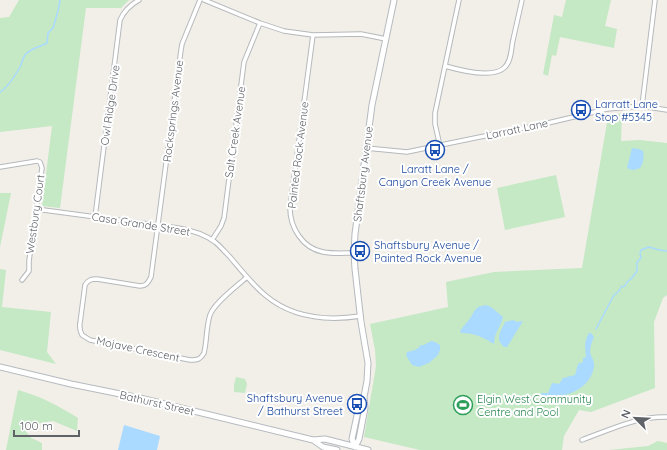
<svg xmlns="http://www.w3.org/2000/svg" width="667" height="450" font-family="Quicksand,sans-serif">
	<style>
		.green { fill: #c5e8c5 }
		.water { fill: #aadaff }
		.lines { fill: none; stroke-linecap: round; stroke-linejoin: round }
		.stream { stroke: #aadaff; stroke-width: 1.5 }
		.street-casing { stroke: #b5b8bc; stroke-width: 5.5 }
		.secondary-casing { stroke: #b6babf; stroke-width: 7 }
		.street { stroke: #fff; stroke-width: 3.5 }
		.secondary { stroke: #fff; stroke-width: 5 }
		.labels { text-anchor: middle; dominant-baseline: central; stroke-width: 4; stroke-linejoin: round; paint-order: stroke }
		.transit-label { font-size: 11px; fill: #164399; stroke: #fff; text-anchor: start }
		.street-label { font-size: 11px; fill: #5f6368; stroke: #fff }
		.leisure-label { font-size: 11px; fill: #27864d; stroke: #fff; text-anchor: start }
	</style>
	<rect width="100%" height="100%" fill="#f1efe8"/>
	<path class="green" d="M 19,0 L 129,0 L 121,8 L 86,8 L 60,208 L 42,206 L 52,126 L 0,132 L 0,18 L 9,17 Z
		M 566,0 L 611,0 L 605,26 L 617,29 L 614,48 L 560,37 L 556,56 L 552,55 L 548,76 L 543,74 L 554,15 L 562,17 Z
		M 622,113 L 621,141 L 640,140 L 667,143 L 667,295 L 663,298 L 654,322 L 655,388 L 591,412 L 579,410 L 564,436 L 562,450 L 420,450 L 364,437 L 376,366 L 375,350 L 370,324 L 448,307 L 446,282 L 494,272 L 582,268 L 608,117 Z
		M 556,175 L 565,217 L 505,230 L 497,188 Z
		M 0,193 L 11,193 L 0,247 Z
		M 0,269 L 6,270 L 2,307 L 51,312 L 47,352 L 56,364 L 0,350 Z
		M 236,377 L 245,379 L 247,384 L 245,393 L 234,392 L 234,385 Z
		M 18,390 C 40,396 59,406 78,418 L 77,431 L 53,421 L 22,426 L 31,438 L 42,443 L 42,450 L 6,450 Z
		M 658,441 L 667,443 L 667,450 L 609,450 L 648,446 Z"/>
	<path class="water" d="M 632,148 L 639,149 L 643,151 C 644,157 644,162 640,168 C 635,170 632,171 627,168 Z
		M 486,305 L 491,307 L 503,317 L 502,321 L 495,336 L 494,344 C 482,337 476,333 461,333 L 460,331 C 463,326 468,322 471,317 C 476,309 475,307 486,305 Z
		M 513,320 L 517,322 L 523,321 L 507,347 L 504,347 C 494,339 501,331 505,322 Z
		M 589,333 L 591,333 L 594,337 C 592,341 590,347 590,352 C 591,357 595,361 594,367 C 589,392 563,398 542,397 L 541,393 L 548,393 L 552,383 L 559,384 L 563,378 L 575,375 L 578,364 L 583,362 L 583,358 L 586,357 C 585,348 584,341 589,333 Z
		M 431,341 L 435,342 L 440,345 L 440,350 L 438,355 L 429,363 L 419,367 L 412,365 L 406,355 L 407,352 C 413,351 418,349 421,345 L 424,345 Z
		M 124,425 L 160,436 L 157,450 L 118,450 Z"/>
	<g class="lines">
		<path class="stream" d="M 0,92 C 7,88 16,74 20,67 C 22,64 22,59 25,55 C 30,48 40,47 47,43 L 48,33 L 53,28 L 58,11 L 60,0
			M 596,329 L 614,295 L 619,291 L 621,287 L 625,286 L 627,282 L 631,279 L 637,271 L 637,262 L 641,258 L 640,253 L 641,250 L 649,247 L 659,250 L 667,251"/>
		<defs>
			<path id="street" d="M 200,0 L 182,44 L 181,50 L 151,277 C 148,283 146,286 140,286 L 97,279 C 91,279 88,280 85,285 L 80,323 C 79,328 80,331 82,335 L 90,340 L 190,360 C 197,360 200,360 204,353 C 207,341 206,327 210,315 C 214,303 237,286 247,277
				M 204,0 L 260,23 L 284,31 L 313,35 L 361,34 L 386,39
				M 313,35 L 290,208 C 290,227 302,248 323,252 C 333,254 344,253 354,253
				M 445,66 C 459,70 494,79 505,67 C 512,60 511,48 513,40 C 516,27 519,13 522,0
				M 642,106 L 655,0
				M 440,146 L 435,124 L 435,113 L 459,0
				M 366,148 L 407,152 L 548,123 L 607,109 L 642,106 L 667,110
				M 0,167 L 37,161 L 40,162 L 42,168 L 29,261 L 29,271 L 22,280
				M 36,209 L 178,228 C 191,230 204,234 215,242 C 220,246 225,252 230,257 C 241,270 252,284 265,295 C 292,318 328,321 361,316
				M 95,217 L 120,20 C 124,11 130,5 139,0
				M 212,240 L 221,226 L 224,218 L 244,62 L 260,23
				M 582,440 C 609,430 638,416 667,417"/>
			<path id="secondary" d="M 0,367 L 71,384 L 140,398 L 313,440 L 325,439 L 368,450
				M 313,440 L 323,447 L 337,450
				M 355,447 L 359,439 L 365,408 L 364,397 L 367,381 L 368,363 L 361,322 L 355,269 L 354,253 L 355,234 L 372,105 L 394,0
				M 355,447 L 352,439 L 359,406 L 364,397"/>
		</defs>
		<use href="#street" class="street-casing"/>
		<use href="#secondary" class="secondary-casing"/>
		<use href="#street" class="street"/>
		<use href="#secondary" class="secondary"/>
	</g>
	<defs>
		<symbol id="bus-ring" viewBox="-11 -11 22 22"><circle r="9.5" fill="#fff" stroke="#1a4fb4" stroke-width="1.5"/><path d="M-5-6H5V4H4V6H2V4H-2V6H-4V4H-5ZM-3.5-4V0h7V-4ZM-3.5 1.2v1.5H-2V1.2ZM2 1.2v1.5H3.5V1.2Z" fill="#1a4fb4"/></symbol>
		<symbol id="stadium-ring" viewBox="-11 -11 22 22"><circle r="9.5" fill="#fff" stroke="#2e9e5b" stroke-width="1.5"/><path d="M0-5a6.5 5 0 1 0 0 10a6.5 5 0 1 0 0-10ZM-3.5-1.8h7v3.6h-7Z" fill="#2e9e5b"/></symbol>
	</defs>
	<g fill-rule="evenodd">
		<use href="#bus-ring" x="570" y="99" width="22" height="22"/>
		<use href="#bus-ring" x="424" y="139" width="22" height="22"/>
		<use href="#bus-ring" x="349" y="240" width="22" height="22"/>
		<use href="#bus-ring" x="346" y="393" width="22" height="22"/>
		<use href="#stadium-ring" x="452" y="394" width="22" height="22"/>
	</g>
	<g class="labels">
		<g class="transit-label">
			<text x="595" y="104">Larratt Lane<tspan x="595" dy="13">Stop #5345</tspan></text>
			<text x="435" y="169" text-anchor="middle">Laratt Lane /<tspan x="435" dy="13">Canyon Creek Avenue</tspan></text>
			<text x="374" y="245">Shaftsbury Avenue /<tspan x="374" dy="13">Painted Rock Avenue</tspan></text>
			<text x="343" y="398" text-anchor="end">Shaftsbury Avenue<tspan x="343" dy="13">/ Bathurst Street</tspan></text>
		</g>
		<g class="street-label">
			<text transform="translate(110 105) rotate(-82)">Owl Ridge Drive</text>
			<text transform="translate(173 111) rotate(-83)">Rocksprings Avenue</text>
			<text transform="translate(517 129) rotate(-12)">Larratt Lane</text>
			<text transform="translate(235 132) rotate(-82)">Salt Creek Avenue</text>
			<text transform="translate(298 155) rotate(-83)">Painted Rock Avenue</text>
			<text transform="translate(363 174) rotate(-83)">Shaftsbury Avenue</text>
			<text transform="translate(35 214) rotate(-82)">Westbury Court</text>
			<text transform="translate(141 224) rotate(9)">Casa Grande Street</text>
			<text transform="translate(138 349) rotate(12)">Mojave Crescent</text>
			<text transform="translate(157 403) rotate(13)">Bathurst Street</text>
		</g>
		<g class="leisure-label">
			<text x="477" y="399">Elgin West Community<tspan x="477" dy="13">Centre and Pool</tspan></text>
		</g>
	</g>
	<g transform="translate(635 418) rotate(294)" stroke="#ffffff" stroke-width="3" paint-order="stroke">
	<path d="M0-3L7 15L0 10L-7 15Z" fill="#5f6368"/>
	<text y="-6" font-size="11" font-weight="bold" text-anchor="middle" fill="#5f6368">N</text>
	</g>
	<path d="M14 430v6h65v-6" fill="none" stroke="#5f6368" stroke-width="2"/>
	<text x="20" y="430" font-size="12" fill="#5f6368" stroke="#ffffff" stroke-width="3" paint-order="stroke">100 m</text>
</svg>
